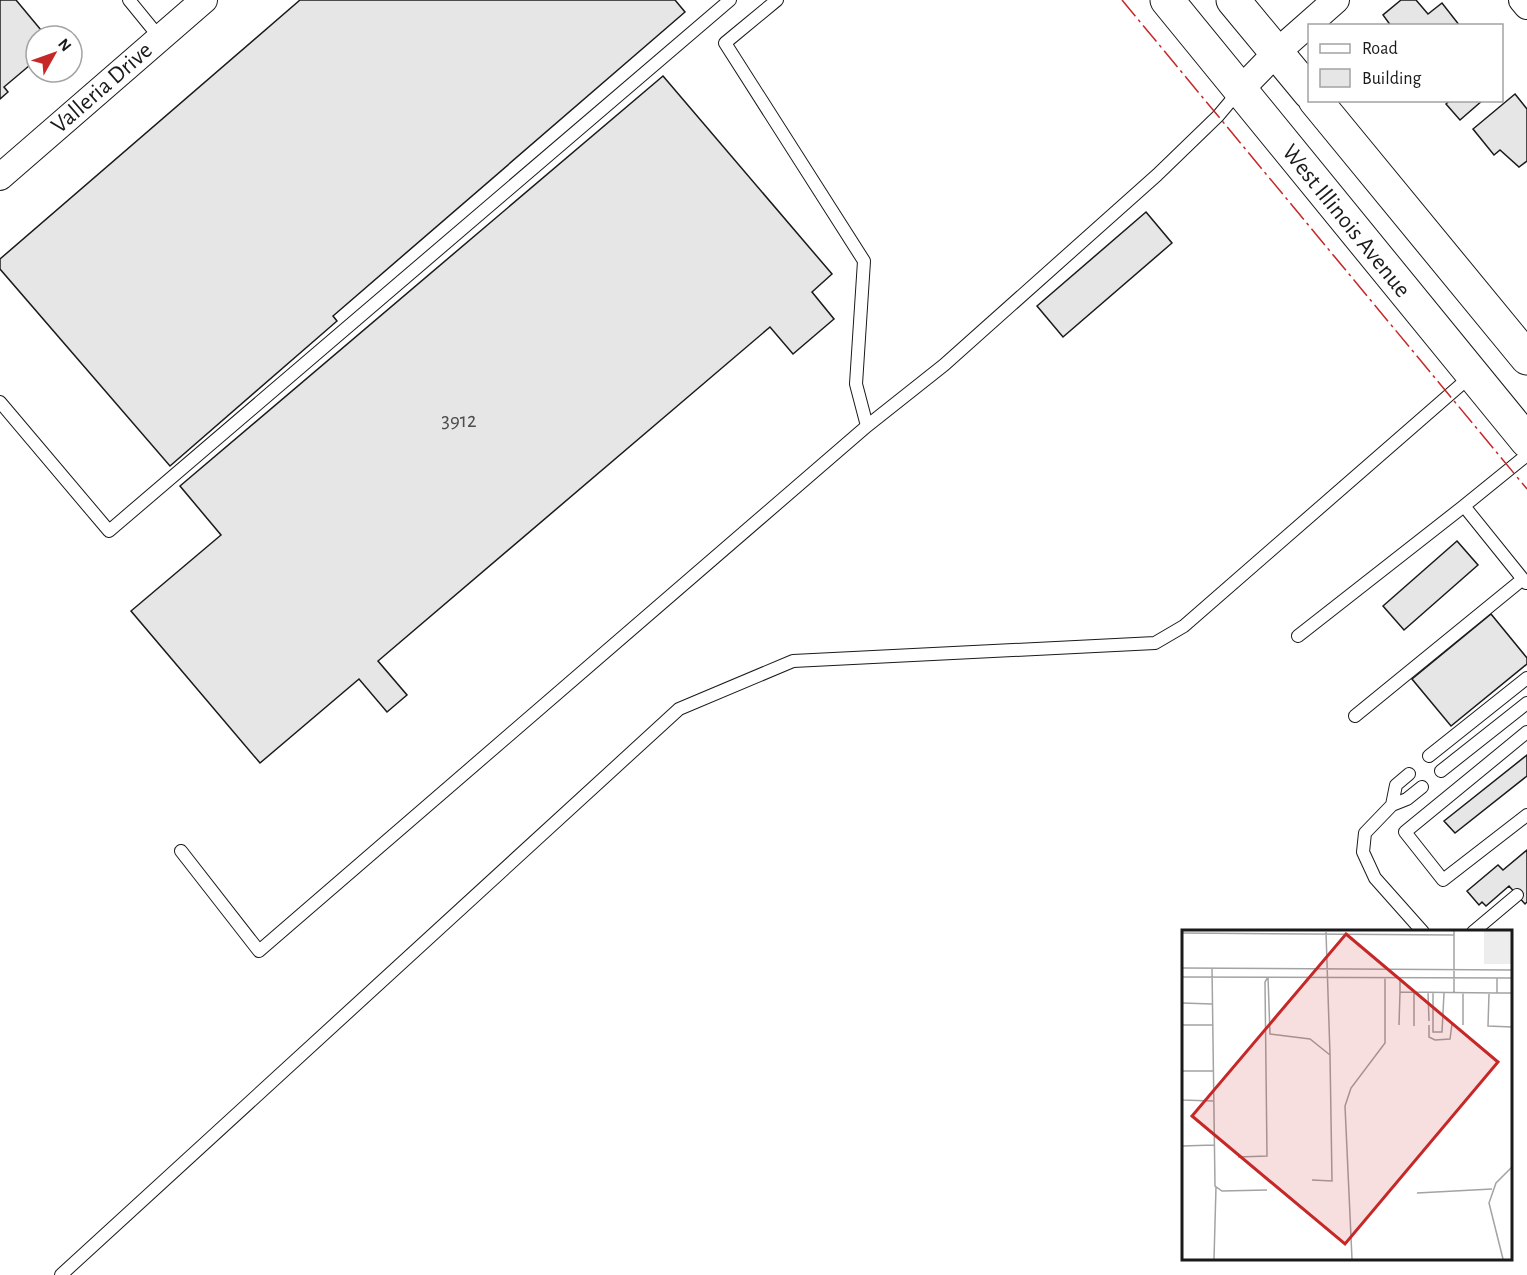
<svg xmlns="http://www.w3.org/2000/svg" width="1527" height="1275" font-family="'Alegreya Sans',sans-serif">
	<style>
		.building { fill: #e6e6e6; stroke: #1a1a1a; stroke-width: 1.5 }
		.lines { fill: none; stroke-linecap: round; stroke-linejoin: round }
		.service-casing { stroke: #1a1a1a; stroke-width: 14 }
		.minor-casing { stroke: #1a1a1a; stroke-width: 28 }
		.secondary-casing { stroke: #1a1a1a; stroke-width: 35 }
		.service { stroke: #fff; stroke-width: 12 }
		.minor { stroke: #fff; stroke-width: 26 }
		.secondary { stroke: #fff; stroke-width: 33 }
		.power { stroke: #c62828; stroke-width: 1.5; stroke-dasharray: 21 4.5 3 4.5; stroke-linecap: butt }
		.labels { text-anchor: middle; dominant-baseline: central; stroke-width: 4.5; stroke-linejoin: round; paint-order: stroke }
		.number-label { font-size: 21px; fill: #4d4d4d }
		.street-label { font-size: 24px; fill: #1a1a1a; stroke: #fff }
		.inset-road { fill: none; stroke: #a3a3a3; stroke-width: 1.5 }
		.view { fill: #c62828; fill-opacity: 0.15; stroke: #c62828; stroke-width: 3 }
		.inset-edge { fill: none; stroke: #1a1a1a; stroke-width: 3 }
	</style>
	<rect width="100%" height="100%" fill="#fff"/>
	<path class="building" d="M 0,0 L 16,0 L 46,36 L 36,36 L 36,60 L 4,87 L 8,92 L 0,99 Z
		M 300,0 L 675,0 L 685,12 L 333,316 L 337,321 L 170,466 L 0,269 L 0,259 Z
		M 1401,0 L 1416,0 L 1428,14 L 1442,3 L 1460,26 L 1391,26 L 1383,15 Z
		M 663,76 L 832,274 L 812,292 L 834,319 L 793,354 L 770,327 L 378,661 L 407,695 L 387,712 L 359,679 L 260,763 L 131,611 L 221,535 L 180,486 Z
		M 1515,94 L 1527,109 L 1527,161 L 1519,167 L 1500,150 L 1494,155 L 1473,129 Z
		M 1450,100 L 1483,100 L 1460,120 L 1446,104 Z
		M 1146,212 L 1172,243 L 1063,337 L 1037,306 Z
		M 1457,541 L 1478,565 L 1404,630 L 1383,606 Z
		M 1491,614 L 1527,658 L 1527,664 L 1451,726 L 1412,679 Z
		M 1527,755 L 1527,776 L 1455,833 L 1444,821 Z
		M 1527,850 L 1527,902 L 1525,904 L 1509,886 L 1486,906 L 1482,902 L 1479,905 L 1467,891 L 1498,865 L 1503,870 Z"/>
	<g class="lines">
		<defs>
			<path id="service" d="M 129,0 L 160,38
				M 777,0 L 725,43 L 864,261 L 856,384 L 867,426 L 944,365 L 1157,175 L 1218,116 L 1239,91
				M 0,402 L 109,531 L 730,0
				M 1526,583 L 1464,506 L 1527,455
				M 1298,636 L 1464,506
				M 1355,716 L 1523,579
				M 1527,732 L 1405,832 L 1443,880 L 1527,815
				M 1429,756 L 1527,678
				M 1441,771 L 1527,703
				M 1422,787 L 1407,799 L 1392,805 L 1365,833 L 1363,852 L 1375,878 L 1423,932
				M 1392,805 L 1396,785 L 1409,774
				M 181,851 L 259,951 L 867,426
				M 1473,932 L 1517,895
				M 61,1275 L 679,709 L 793,661 L 1155,643 L 1184,626 L 1472,375"/>
			<path id="minor" d="M 1522,0 L 1527,6
				M 1239,91 L 1276,53 L 1336,0
				M 0,177 L 204,0"/>
			<path id="secondary" d="M 1167,0 L 1527,441
				M 1233,0 L 1310,93
				M 1315,100 L 1527,358"/>
		</defs>
		<use href="#service" class="service-casing"/>
		<use href="#minor" class="minor-casing"/>
		<use href="#secondary" class="secondary-casing"/>
		<use href="#service" class="service"/>
		<use href="#minor" class="minor"/>
		<use href="#secondary" class="secondary"/>
		<path class="power" d="M 1122,0 L 1527,489"/>
	</g>
	<g class="labels">
		<g class="number-label">
			<text x="459" y="420">3912</text>
		</g>
		<g class="street-label">
			<text transform="translate(102 88) rotate(-41)">Valleria Drive</text>
			<text transform="translate(1346 221) rotate(51)">West Illinois Avenue</text>
		</g>
	</g>
	<g transform="translate(1182 930)">
		<rect width="330" height="330" fill="#fff"/>
		<path d="M 302,1 L 330,1 L 330,34 L 302,34 Z" fill="#ededed"/>
		<path class="inset-road" d="M 272,1 L 272,63M 0,3 L 272,5M 0,38 L 330,40M 30,38 L 33,256 L 40,261 L 85,260M 0,47 L 330,48M 86,47 L 88,104 L 128,109 L 148,125 L 144,2M 218,48 L 218,62 L 315,63M 315,48 L 315,63 L 330,63M 246,62 L 247,91M 251,62 L 251,102 L 260,102 L 262,63M 307,64 L 306,96 L 330,97M 0,73 L 30,74M 0,95 L 30,95M 217,95 L 218,62M 247,95 L 247,107 L 253,110 L 268,109 L 270,94M 281,95 L 281,63M 232,96 L 232,62M 0,141 L 31,141M 0,143 L 0,170M 0,170 L 31,171M 0,216 L 32,215M 56,227 L 85,226 L 83,52 L 86,47M 130,250 L 150,251 L 148,125M 235,263 L 310,259M 32,329 L 34,257M 170,329 L 163,176 L 169,158 L 203,113 L 203,48M 321,329 L 307,273 L 314,253 L 330,237"/>
		<path class="view" d="M 164,4 L 316,132 L 163,314 L 10,186 Z"/>
		<rect width="330" height="330" class="inset-edge"/>
	</g>
	<rect x="1308" y="24" width="195" height="78" fill="#ffffff" stroke="#a3a3a3" stroke-width="1.5"/>
	<rect x="1320" y="44" width="30" height="9" fill="#ffffff" stroke="#a3a3a3" stroke-width="1.5"/>
	<text x="1362" y="54" font-size="18" fill="#1a1a1a">Road</text>
	<rect x="1320" y="69" width="30" height="18" fill="#e6e6e6" stroke="#a3a3a3" stroke-width="1.5"/>
	<text x="1362" y="84" font-size="18" fill="#1a1a1a">Building</text>
	<g transform="translate(54 54) rotate(50)"><circle r="28" fill="#ffffff" stroke="#a3a3a3" stroke-width="1.5"/>
	<path d="M0-4.5L10 22L0 15L-10 22Z" fill="#c62828"/>
	<text y="-9" font-size="16" font-weight="bold" text-anchor="middle" fill="#1a1a1a">N</text>
	</g>
</svg>
